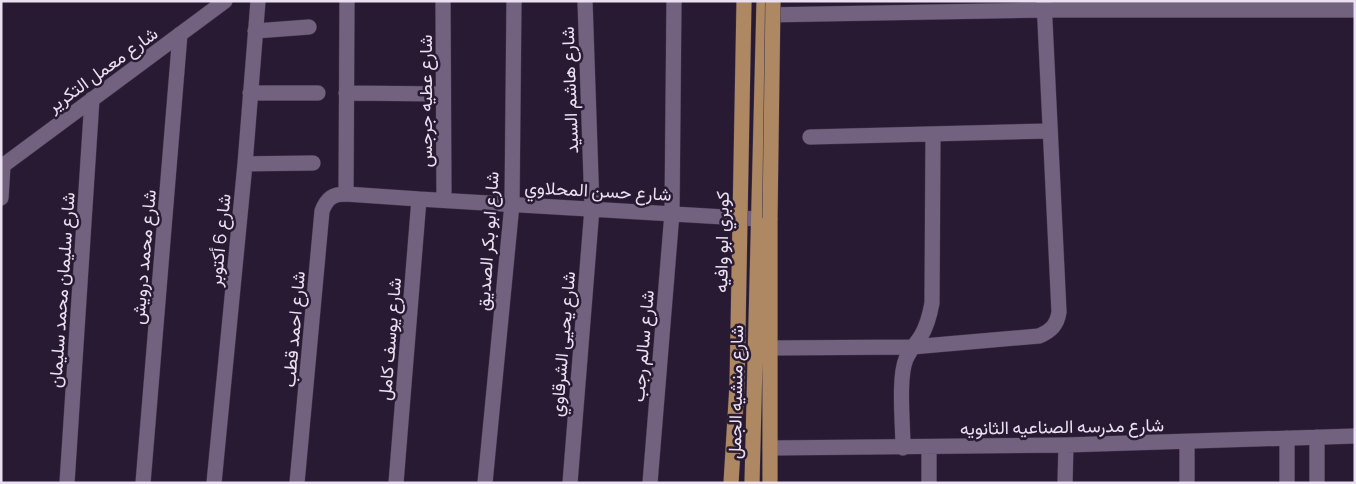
<svg xmlns="http://www.w3.org/2000/svg" width="1356" height="484" font-family="Manrope,Vazirmatn,sans-serif">
	<style>
		.lines { fill: none; stroke-linecap: round; stroke-linejoin: round }
		.minor-casing { stroke: #413449; stroke-width: 16 }
		.major-casing { stroke: #413449; stroke-width: 16 }
		.minor { stroke: #73627f; stroke-width: 15 }
		.major { stroke: #ae8862; stroke-width: 15 }
		.major-bridge-casing { stroke: #413449; stroke-width: 16; stroke-linecap: butt }
		.major-bridge { stroke: #ae8862; stroke-width: 15 }
		.labels { text-anchor: middle; dominant-baseline: central; stroke-width: 5; stroke-linejoin: round; paint-order: stroke }
		.street-label { font-size: 18px; fill: #eae0f1; stroke: #281a32 }
	</style>
	<rect width="100%" height="100%" fill="#281a32"/>
	<g class="lines">
		<defs>
			<path id="minor" d="M 443,1 L 444,200
				M 764,15 L 1044,10 L 1355,10
				M 255,31 L 309,27
				M 250,93 L 318,93
				M 346,93 L 443,94
				M 810,137 L 1049,131
				M 245,164 L 313,163
				M 1,167 L 225,1
				M 346,194 L 347,1
				M 1,198 L 3,166
				M 770,348 L 912,347 L 1039,336 C 1051,331 1057,325 1059,312 L 1044,1
				M 929,447 L 929,483
				M 770,448 L 1066,445 L 1355,436
				M 903,448 C 903,425 898,378 906,359 C 910,350 916,344 921,336 C 927,326 930,314 932,303 L 933,134
				M 67,483 L 92,99
				M 143,483 L 180,34
				M 214,483 L 245,164 L 258,1
				M 297,483 L 322,211 C 327,198 333,194 346,194 L 419,199 L 758,219
				M 396,483 L 419,199
				M 485,483 L 512,204 L 514,1
				M 570,483 L 592,208 L 585,1
				M 650,483 L 672,213 L 674,1
				M 1065,483 L 1066,445
				M 1187,483 L 1187,442
				M 1287,483 L 1287,438
				M 1317,483 L 1317,437"/>
			<path id="major" d="M 770,218 L 770,483
				M 752,483 L 764,1"/>
		</defs>
		<use href="#minor" class="minor-casing"/>
		<use href="#major" class="major-casing"/>
		<use href="#minor" class="minor"/>
		<use href="#major" class="major"/>
		<defs>
			<path id="major-bridge" d="M 770,218 L 773,1
				M 731,483 L 737,385 L 744,1"/>
		</defs>
		<use href="#major-bridge" class="major-bridge-casing"/>
		<use href="#major-bridge" class="major-bridge"/>
	</g>
	<g class="labels">
		<g class="street-label">
			<text transform="translate(102 69) rotate(-36)">شارع معمل التكرير</text>
			<text transform="translate(569 90) rotate(-92)">شارع هاشم السيد</text>
			<text transform="translate(425 101) rotate(-90)">شارع عطيه جرجس</text>
			<text transform="translate(598 190) rotate(3)">شارع حسن المحلاوي</text>
			<text transform="translate(219 240) rotate(-84)">شارع 6 أكتوبر</text>
			<text transform="translate(487 241) rotate(-86)">شارع ابو بكر الصديق</text>
			<text transform="translate(721 242) rotate(-89)">كوبري ابو وافيه</text>
			<text transform="translate(143 257) rotate(-85)">شارع محمد درويش</text>
			<text transform="translate(61 290) rotate(-86)">شارع سليمان محمد سليمان</text>
			<text transform="translate(293 329) rotate(-85)">شارع احمد قطب</text>
			<text transform="translate(389 339) rotate(-85)">شارع يوسف كامل</text>
			<text transform="translate(562 344) rotate(-85)">شارع يحيى الشرقاوي</text>
			<text transform="translate(642 346) rotate(-85)">شارع سالم رجب</text>
			<text transform="translate(735 392) rotate(-89)">شارع منشيه الجمل</text>
			<text transform="translate(1062 426) rotate(-1)">شارع مدرسه الصناعيه الثانويه</text>
		</g>
	</g>
	<rect width="1356" height="484" fill="none" stroke="#eae0f1" stroke-width="5"/>
</svg>
